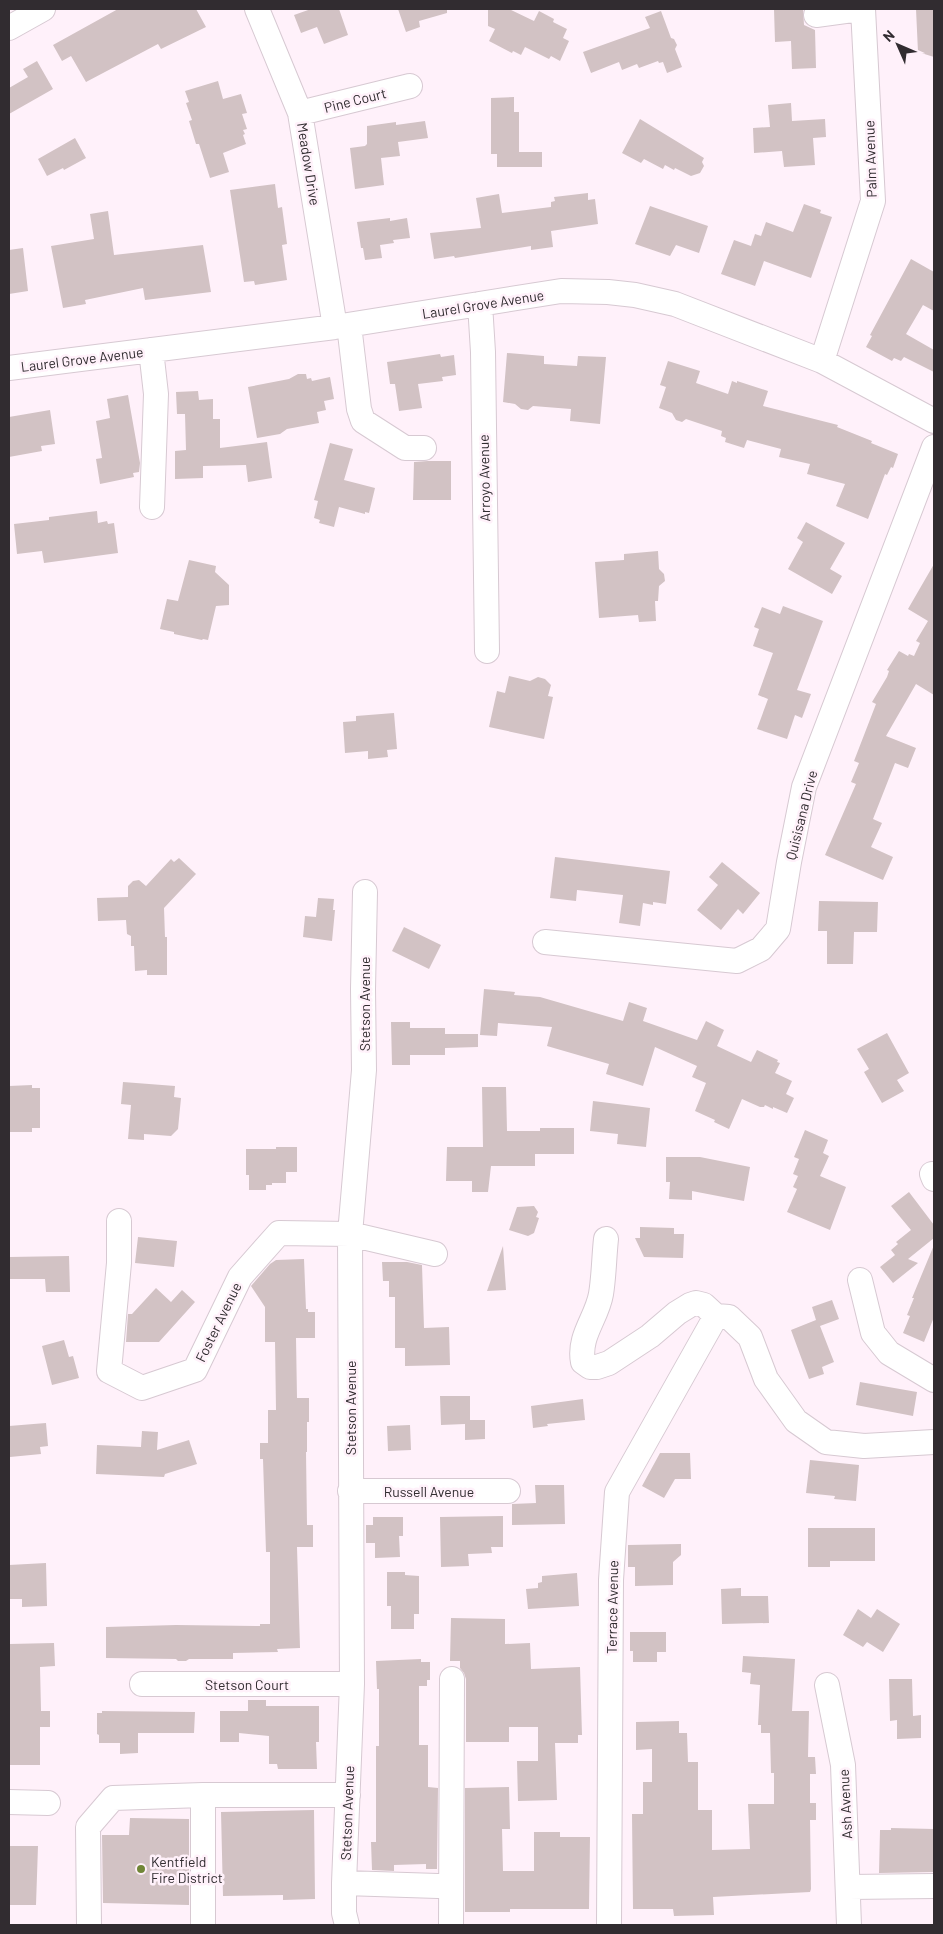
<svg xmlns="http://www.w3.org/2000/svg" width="943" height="1934" font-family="Barlow,sans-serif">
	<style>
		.building { fill: #d2c2c4 }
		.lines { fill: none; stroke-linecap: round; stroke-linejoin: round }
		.minor-casing { stroke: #d7c9d2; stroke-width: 26 }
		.minor { stroke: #fff; stroke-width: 24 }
		.poi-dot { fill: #708637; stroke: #fff1fa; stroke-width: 2 }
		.labels { text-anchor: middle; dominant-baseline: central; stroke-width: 5; stroke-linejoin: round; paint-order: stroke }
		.street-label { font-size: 14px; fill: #312c30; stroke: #fff1fa }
		.poi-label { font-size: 14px; fill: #312c30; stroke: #fff1fa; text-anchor: start }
	</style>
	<rect width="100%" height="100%" fill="#fff1fa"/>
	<path class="building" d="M 118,9 L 196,9 L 206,27 L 161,49 L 158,44 L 86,82 L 71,56 L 62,61 L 53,45 Z
		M 311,9 L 339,9 L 348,35 L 324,44 L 317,27 L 301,33 L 294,15 Z
		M 398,9 L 447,9 L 447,13 L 419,21 L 420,27 L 406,32 Z
		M 488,9 L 509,9 L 534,21 L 539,11 L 554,19 L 553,22 L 567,29 L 563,38 L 569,41 L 560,61 L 551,56 L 549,59 L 525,47 L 521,55 L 513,51 L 512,53 L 489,41 L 495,29 L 488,26 Z
		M 774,9 L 803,9 L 804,25 L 815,30 L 816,68 L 792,69 L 791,41 L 775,42 Z
		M 916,9 L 934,9 L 934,57 L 918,52 Z
		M 661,11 L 671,38 L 674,39 L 677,45 L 675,49 L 682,67 L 667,73 L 663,62 L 659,63 L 658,61 L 639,68 L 637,64 L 622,70 L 619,62 L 591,73 L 583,52 L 650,28 L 645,17 Z
		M 37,61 L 53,89 L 9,114 L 9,88 L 28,77 L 23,69 Z
		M 218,81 L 223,99 L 241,94 L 247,113 L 242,114 L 247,129 L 243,130 L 245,134 L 243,135 L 246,144 L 223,153 L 229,172 L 210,178 L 199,144 L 196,144 L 189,121 L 192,120 L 186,103 L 189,102 L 185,91 Z
		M 514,97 L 514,112 L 519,112 L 519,152 L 542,152 L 542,167 L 497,167 L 497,154 L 491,154 L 491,98 Z
		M 791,103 L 792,121 L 825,119 L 826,137 L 813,138 L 815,165 L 784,167 L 782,151 L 754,153 L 753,128 L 770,127 L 768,105 Z
		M 640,119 L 704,158 L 702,162 L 704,166 L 700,173 L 691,176 L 675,168 L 674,170 L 665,165 L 663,169 L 644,159 L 641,163 L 622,153 Z
		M 425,121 L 428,138 L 398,142 L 400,156 L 381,158 L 384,185 L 355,189 L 350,148 L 365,146 L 367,144 L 367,126 L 396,122 L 396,125 Z
		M 75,138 L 86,158 L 64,170 L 63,168 L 47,176 L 38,159 Z
		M 275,184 L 278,208 L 282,207 L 287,244 L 282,245 L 287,280 L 255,285 L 254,281 L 244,282 L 230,190 Z
		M 588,193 L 588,200 L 595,199 L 598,224 L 551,231 L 553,247 L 531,250 L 531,246 L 455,258 L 454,256 L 434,259 L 430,233 L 481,228 L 476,198 L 499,194 L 502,213 L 551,207 L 551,202 L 555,201 L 554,197 Z
		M 804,204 L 821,210 L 820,213 L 832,217 L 811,278 L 764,261 L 755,286 L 721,274 L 734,240 L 751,246 L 755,234 L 761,236 L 766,222 L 793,232 Z
		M 650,206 L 708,226 L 699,253 L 676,245 L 670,256 L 635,244 Z
		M 108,211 L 114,255 L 203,245 L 211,292 L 145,300 L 143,288 L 85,300 L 86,304 L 63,308 L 51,246 L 94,239 L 90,214 Z
		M 390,218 L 390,221 L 407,218 L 410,238 L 393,240 L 394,243 L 380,245 L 382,258 L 365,260 L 363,248 L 361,248 L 357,222 Z
		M 23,248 L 28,291 L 9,294 L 9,250 Z
		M 911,259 L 934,272 L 934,311 L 923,305 L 906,334 L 934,350 L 934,372 L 904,357 L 901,361 L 894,358 L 892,361 L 866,347 L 872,336 L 870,335 Z
		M 507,353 L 544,356 L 544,364 L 577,366 L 578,356 L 606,357 L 600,424 L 570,421 L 571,409 L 533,406 L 528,410 L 521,409 L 515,404 L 503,402 Z
		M 440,354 L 441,357 L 454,355 L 456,375 L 442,377 L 443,381 L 418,384 L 422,408 L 399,411 L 395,384 L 390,384 L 387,362 Z
		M 668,361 L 700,371 L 696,383 L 728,394 L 732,381 L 737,383 L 737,381 L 768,391 L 763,406 L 838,425 L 837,427 L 872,441 L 871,443 L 898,454 L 893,468 L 891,467 L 887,475 L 885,474 L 868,519 L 836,506 L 845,484 L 807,474 L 810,464 L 779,457 L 781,449 L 747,440 L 744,448 L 725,442 L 726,438 L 721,436 L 722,431 L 686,419 L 682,422 L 676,420 L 672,413 L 659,408 L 666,387 L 660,385 Z
		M 298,374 L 306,374 L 307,379 L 311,378 L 312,381 L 330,377 L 334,399 L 324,401 L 326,410 L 317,412 L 319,423 L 287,429 L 280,434 L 257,438 L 248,387 L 289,379 Z
		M 198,391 L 199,400 L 213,399 L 213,419 L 220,419 L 220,448 L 267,442 L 272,478 L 248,482 L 246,465 L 203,466 L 203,478 L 175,479 L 175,451 L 186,450 L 185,414 L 177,414 L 176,392 Z
		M 128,395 L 140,463 L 139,472 L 133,473 L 134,477 L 100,484 L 96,459 L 102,458 L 96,421 L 110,418 L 107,399 Z
		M 50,410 L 55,444 L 41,446 L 42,451 L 9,457 L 9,417 Z
		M 330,443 L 353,449 L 344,480 L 375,488 L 369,513 L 365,512 L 365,514 L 339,507 L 334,527 L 319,523 L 320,520 L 314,518 L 318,501 L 314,500 Z
		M 428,461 L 451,461 L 451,500 L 413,500 L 414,462 Z
		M 97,511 L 98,523 L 107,521 L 108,524 L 114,523 L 118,553 L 44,563 L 42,551 L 17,554 L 14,524 L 49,520 L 49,517 Z
		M 806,522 L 845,543 L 830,569 L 842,576 L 832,594 L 788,569 L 803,542 L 797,538 Z
		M 658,551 L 659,569 L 664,574 L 665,581 L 659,586 L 658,601 L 655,601 L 656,621 L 639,622 L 638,615 L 599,618 L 595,562 L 624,560 L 624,554 Z
		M 189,560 L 216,566 L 215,572 L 229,585 L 229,605 L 216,606 L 208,640 L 203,639 L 202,640 L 174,634 L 174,632 L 160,629 L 167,599 L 178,601 Z
		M 934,564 L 934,695 L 916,684 L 886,736 L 916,748 L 908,768 L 895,763 L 873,819 L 882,823 L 871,847 L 893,857 L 883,880 L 825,855 L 856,784 L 851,782 L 859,763 L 854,761 L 876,704 L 872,702 L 887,677 L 889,671 L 887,670 L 899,651 L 908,656 L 909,654 L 914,656 L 920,643 L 916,641 L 928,621 L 908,609 Z
		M 783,606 L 823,621 L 797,690 L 811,694 L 802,718 L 795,715 L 787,739 L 757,729 L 768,699 L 758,695 L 773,653 L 753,646 L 759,629 L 754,627 L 762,607 L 780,614 Z
		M 509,676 L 530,681 L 538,677 L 545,679 L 551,685 L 548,696 L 553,697 L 544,739 L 489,727 L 497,691 L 505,693 Z
		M 394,713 L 397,749 L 387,750 L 388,757 L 368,759 L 368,751 L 345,753 L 343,722 L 356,721 L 356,716 Z
		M 555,857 L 670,871 L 666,904 L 653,902 L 653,905 L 643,903 L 640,926 L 619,923 L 623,895 L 577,890 L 576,901 L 550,898 Z
		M 179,858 L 196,874 L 164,908 L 165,937 L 167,937 L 167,975 L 147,975 L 147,970 L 135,971 L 134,946 L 131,946 L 131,936 L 127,934 L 126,920 L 98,921 L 97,898 L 128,897 L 128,886 L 133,881 L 139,880 L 146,886 L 171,859 L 174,862 Z
		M 722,862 L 760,893 L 743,914 L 738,909 L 721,930 L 697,910 L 718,885 L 709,877 Z
		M 318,898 L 334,899 L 333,910 L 335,910 L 332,941 L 303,937 L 305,916 L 316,917 Z
		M 819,901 L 878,902 L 877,932 L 854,932 L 853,964 L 827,964 L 827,931 L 818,931 Z
		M 404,927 L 441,945 L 429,969 L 392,951 Z
		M 484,989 L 515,992 L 514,995 L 540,997 L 623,1021 L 629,1002 L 647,1008 L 643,1021 L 697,1040 L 706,1021 L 724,1030 L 717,1046 L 751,1062 L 757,1050 L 778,1060 L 777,1062 L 780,1063 L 775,1073 L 792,1081 L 786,1094 L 794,1098 L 787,1113 L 773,1107 L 773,1109 L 765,1105 L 764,1107 L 760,1107 L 742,1099 L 729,1129 L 714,1122 L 715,1120 L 695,1111 L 706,1083 L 692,1077 L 697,1066 L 655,1047 L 643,1086 L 606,1074 L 609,1064 L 547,1046 L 552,1027 L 498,1023 L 497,1036 L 480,1035 Z
		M 391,1022 L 410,1022 L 410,1028 L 445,1028 L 445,1034 L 478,1034 L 478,1047 L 445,1048 L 445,1055 L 410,1055 L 410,1065 L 392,1065 Z
		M 887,1033 L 909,1073 L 897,1080 L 904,1091 L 882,1103 L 864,1072 L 869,1069 L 857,1049 Z
		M 123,1082 L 175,1086 L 174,1097 L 181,1098 L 178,1129 L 171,1136 L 144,1134 L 144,1140 L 128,1139 L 131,1105 L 121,1104 Z
		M 32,1085 L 32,1088 L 40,1088 L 40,1128 L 32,1128 L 32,1132 L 9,1132 L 9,1086 Z
		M 482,1087 L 506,1087 L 507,1131 L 540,1131 L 540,1128 L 574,1128 L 574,1154 L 535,1154 L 535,1166 L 491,1166 L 488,1192 L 472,1192 L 472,1181 L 446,1181 L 447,1147 L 483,1147 Z
		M 593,1101 L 650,1108 L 646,1147 L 617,1144 L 618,1134 L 590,1131 Z
		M 805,1130 L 828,1140 L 823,1153 L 829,1156 L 820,1176 L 846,1187 L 830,1230 L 787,1212 L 797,1189 L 793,1187 L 798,1176 L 793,1174 L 799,1159 L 794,1157 Z
		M 276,1147 L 297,1147 L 297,1172 L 286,1172 L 286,1183 L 272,1183 L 272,1185 L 266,1185 L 266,1190 L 249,1190 L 249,1175 L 246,1175 L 246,1149 L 276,1149 Z
		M 666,1157 L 700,1157 L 750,1167 L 744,1201 L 692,1191 L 692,1200 L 669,1199 L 670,1182 L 666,1182 Z
		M 909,1192 L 934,1225 L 934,1238 L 908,1259 L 918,1263 L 893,1283 L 880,1267 L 895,1255 L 891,1250 L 898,1244 L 896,1242 L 911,1230 L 891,1206 Z
		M 534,1206 L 538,1212 L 536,1217 L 539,1218 L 534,1233 L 528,1236 L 509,1230 L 517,1207 Z
		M 640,1227 L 674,1228 L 674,1234 L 684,1234 L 683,1258 L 644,1257 L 635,1238 L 640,1238 Z
		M 138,1237 L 177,1241 L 174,1267 L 135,1263 Z
		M 934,1245 L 934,1317 L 924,1342 L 903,1333 L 910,1316 L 907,1315 L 914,1298 L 912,1298 Z
		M 503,1246 L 506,1290 L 487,1291 Z
		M 69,1256 L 70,1292 L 46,1292 L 45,1279 L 9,1279 L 9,1257 Z
		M 304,1259 L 306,1309 L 308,1309 L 308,1312 L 315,1312 L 315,1338 L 296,1338 L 297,1398 L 309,1398 L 309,1422 L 307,1422 L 307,1452 L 306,1452 L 307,1525 L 313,1525 L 313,1547 L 297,1547 L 300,1648 L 277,1649 L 278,1652 L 233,1653 L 233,1659 L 189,1659 L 186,1661 L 178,1661 L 176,1659 L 106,1658 L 106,1627 L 176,1625 L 260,1626 L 260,1624 L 270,1624 L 270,1552 L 266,1552 L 263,1459 L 260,1459 L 260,1443 L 268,1443 L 268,1410 L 276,1410 L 275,1342 L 265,1342 L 265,1307 L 251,1286 L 270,1264 L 276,1260 Z
		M 382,1262 L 407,1262 L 422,1265 L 424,1328 L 449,1327 L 450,1365 L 405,1366 L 405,1348 L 395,1348 L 395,1297 L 389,1297 L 389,1281 L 383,1281 Z
		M 156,1288 L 171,1302 L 182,1290 L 195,1302 L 159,1342 L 126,1342 L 128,1314 L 132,1314 Z
		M 832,1300 L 839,1319 L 820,1326 L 834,1362 L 822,1367 L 824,1374 L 809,1379 L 791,1330 L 816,1320 L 812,1307 Z
		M 64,1340 L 69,1357 L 73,1356 L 79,1378 L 52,1385 L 42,1346 Z
		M 860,1382 L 917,1392 L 913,1416 L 856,1405 Z
		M 440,1396 L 470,1396 L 470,1420 L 485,1420 L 485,1439 L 465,1440 L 465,1424 L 441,1425 Z
		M 583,1399 L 585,1420 L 547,1424 L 548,1426 L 533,1428 L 531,1406 Z
		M 46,1423 L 48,1446 L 40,1447 L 41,1454 L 10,1457 L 9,1426 Z
		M 410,1425 L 411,1450 L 388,1451 L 387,1426 Z
		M 142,1431 L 158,1432 L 157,1450 L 189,1440 L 197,1464 L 165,1474 L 164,1477 L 96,1474 L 97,1445 L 141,1447 Z
		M 660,1453 L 690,1453 L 691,1479 L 675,1479 L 664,1498 L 642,1486 Z
		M 810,1460 L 859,1465 L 856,1501 L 834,1499 L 835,1496 L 806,1493 Z
		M 535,1485 L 564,1485 L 565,1524 L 512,1525 L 512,1504 L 536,1503 Z
		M 503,1516 L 503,1547 L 491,1547 L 492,1553 L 468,1554 L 469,1566 L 441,1567 L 440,1517 Z
		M 373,1517 L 403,1517 L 403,1536 L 399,1536 L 400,1557 L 375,1558 L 375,1543 L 366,1543 L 366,1525 L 373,1525 Z
		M 808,1528 L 875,1528 L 875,1561 L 830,1561 L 830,1567 L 808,1567 Z
		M 681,1544 L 681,1555 L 673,1562 L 673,1585 L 635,1586 L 635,1567 L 628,1567 L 628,1545 Z
		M 46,1563 L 47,1606 L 22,1607 L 22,1599 L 9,1599 L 9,1565 Z
		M 387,1572 L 405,1572 L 405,1575 L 419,1576 L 419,1614 L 414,1614 L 414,1629 L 391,1629 L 391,1606 L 387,1606 Z
		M 577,1573 L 579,1606 L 528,1609 L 526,1589 L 538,1588 L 538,1583 L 542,1582 L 542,1576 Z
		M 741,1588 L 741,1596 L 768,1596 L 769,1623 L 722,1624 L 721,1589 Z
		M 858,1609 L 871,1618 L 877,1609 L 900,1624 L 883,1652 L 867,1642 L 863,1647 L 843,1635 Z
		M 451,1618 L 505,1619 L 505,1644 L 530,1643 L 531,1669 L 580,1667 L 582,1735 L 578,1735 L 578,1743 L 555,1743 L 557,1800 L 518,1801 L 517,1761 L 538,1761 L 538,1727 L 509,1727 L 509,1742 L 466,1742 L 466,1679 L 464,1673 L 460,1668 L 460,1661 L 450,1661 Z
		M 630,1632 L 666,1632 L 666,1652 L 657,1652 L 657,1662 L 633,1662 L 633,1651 L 630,1651 Z
		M 54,1643 L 55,1666 L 40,1667 L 41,1711 L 50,1711 L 50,1727 L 40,1727 L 40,1765 L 9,1765 L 9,1644 Z
		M 743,1656 L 795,1659 L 792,1711 L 809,1711 L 808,1757 L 815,1757 L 816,1774 L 810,1774 L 810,1803 L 816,1803 L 816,1820 L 810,1820 L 811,1889 L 810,1892 L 713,1897 L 714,1915 L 674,1916 L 673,1909 L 633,1909 L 632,1814 L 643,1814 L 643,1782 L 652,1782 L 652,1749 L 636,1750 L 636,1722 L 679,1721 L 679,1733 L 687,1733 L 688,1762 L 698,1762 L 698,1810 L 712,1810 L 712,1850 L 750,1849 L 748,1804 L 774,1804 L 774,1773 L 771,1773 L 770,1733 L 761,1733 L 761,1725 L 758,1725 L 760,1685 L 750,1684 L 751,1673 L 742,1672 Z
		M 421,1659 L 421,1662 L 430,1662 L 430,1680 L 427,1680 L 427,1686 L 419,1686 L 419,1745 L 428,1745 L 428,1787 L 438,1788 L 437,1869 L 426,1869 L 426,1864 L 394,1865 L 394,1871 L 372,1870 L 371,1842 L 376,1842 L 376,1746 L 379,1746 L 379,1689 L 377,1689 L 376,1661 Z
		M 889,1679 L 912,1679 L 913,1716 L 921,1715 L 921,1738 L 897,1739 L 897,1720 L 890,1721 Z
		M 248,1700 L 266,1700 L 266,1706 L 319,1706 L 319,1742 L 316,1742 L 317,1769 L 278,1769 L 277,1764 L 269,1764 L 269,1736 L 239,1733 L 239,1742 L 220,1742 L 220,1711 L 248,1711 Z
		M 102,1711 L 195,1712 L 194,1733 L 138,1733 L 138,1753 L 120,1754 L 120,1743 L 99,1743 L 99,1735 L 97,1734 L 97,1713 L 102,1713 Z
		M 509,1787 L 510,1829 L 502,1829 L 503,1871 L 534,1871 L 534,1832 L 560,1832 L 560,1837 L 590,1837 L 589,1909 L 510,1909 L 510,1912 L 465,1912 L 465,1788 Z
		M 314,1810 L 315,1899 L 283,1900 L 283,1895 L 223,1896 L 221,1812 Z
		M 130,1818 L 189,1819 L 189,1905 L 103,1903 L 102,1835 L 129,1835 Z
		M 891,1828 L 934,1829 L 934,1872 L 879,1873 L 880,1830 L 891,1830 Z
		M 9,1846 L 38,1846 L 36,1905 L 9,1905 Z"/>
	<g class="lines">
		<defs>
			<path id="minor" d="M 257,9 L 300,113 L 335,327
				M 816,15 L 860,9
				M 9,28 L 43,9
				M 300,113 L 410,86
				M 480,304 L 483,352 L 487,651
				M 349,325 L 359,409 L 363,421 L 405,448 L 424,448
				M 151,350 L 156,394 L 152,507
				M 822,361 L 873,201 L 863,9
				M 9,368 L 335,327 L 561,291 L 608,292 L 635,295 L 675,304 L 822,361 L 934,421
				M 545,942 L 737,961 L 761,949 L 778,929 L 789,862 L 804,787 L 934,447
				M 932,1174 L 934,1179
				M 119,1221 L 119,1263 L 109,1371 L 142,1388 L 195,1370 L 240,1277 L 279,1233 L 350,1234 L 435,1254
				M 606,1239 C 604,1257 604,1276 601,1294 C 597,1318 578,1336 583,1362 L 590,1367 L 597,1367 L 609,1363 L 650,1336 L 677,1313 L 690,1305 L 696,1303 L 704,1305 L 716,1316 L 729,1317 L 750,1337 L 766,1379 L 796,1421 L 826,1442 L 864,1446 L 934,1442
				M 860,1280 L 873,1333 L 889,1353 L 934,1380
				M 350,1491 L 508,1491
				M 142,1684 L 352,1684
				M 827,1685 L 843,1765 L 849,1925
				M 203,1795 L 348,1795
				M 9,1802 L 48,1803
				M 344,1883 L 438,1886
				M 849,1887 L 934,1886
				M 89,1925 L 88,1827 L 113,1798 L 203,1795 L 203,1925
				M 347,1925 L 344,1913 L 344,1883 L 352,1684 L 350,1234 L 364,1070 L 363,989 L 365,892
				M 451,1925 L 452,1679
				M 609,1925 L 611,1580 L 617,1492 L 716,1316"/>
		</defs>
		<use href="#minor" class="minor-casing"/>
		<use href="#minor" class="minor"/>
	</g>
	<circle class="poi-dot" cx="141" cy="1869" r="5"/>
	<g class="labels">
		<g class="street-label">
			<text transform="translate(355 100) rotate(-14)">Pine Court</text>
			<text transform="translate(870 159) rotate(-92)">Palm Avenue</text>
			<text transform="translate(309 164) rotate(81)">Meadow Drive</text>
			<text transform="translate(483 304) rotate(-9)">Laurel Grove Avenue</text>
			<text transform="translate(82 359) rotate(-7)">Laurel Grove Avenue</text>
			<text transform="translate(484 478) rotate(-91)">Arroyo Avenue</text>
			<text transform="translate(801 815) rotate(-76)">Quisisana Drive</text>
			<text transform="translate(364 1004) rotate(-90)">Stetson Avenue</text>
			<text transform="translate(218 1322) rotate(-64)">Foster Avenue</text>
			<text transform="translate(350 1408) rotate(-90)">Stetson Avenue</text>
			<text x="429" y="1491">Russell Avenue</text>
			<text transform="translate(612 1607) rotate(-89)">Terrace Avenue</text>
			<text x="247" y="1684">Stetson Court</text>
			<text transform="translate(845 1804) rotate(-93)">Ash Avenue</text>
			<text transform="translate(347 1813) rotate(-88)">Stetson Avenue</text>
		</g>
		<g class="poi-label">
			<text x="151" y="1861">Kentfield<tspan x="151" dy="16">Fire District</tspan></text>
		</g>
	</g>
	<rect width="943" height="1934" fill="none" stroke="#312c30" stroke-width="20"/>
	<g transform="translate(898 45) rotate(315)" stroke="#fff1fa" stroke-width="4" paint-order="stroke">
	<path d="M0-4L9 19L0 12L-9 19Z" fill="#312c30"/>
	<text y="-8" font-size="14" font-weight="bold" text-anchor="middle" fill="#312c30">N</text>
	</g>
</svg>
